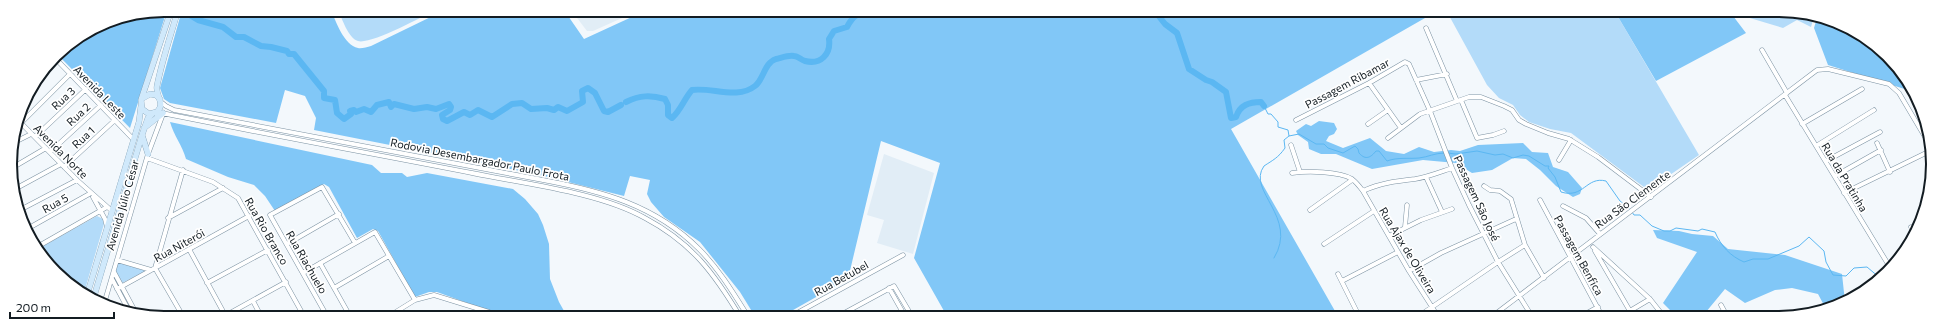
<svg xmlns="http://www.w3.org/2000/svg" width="1943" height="328" font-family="Commissioner,sans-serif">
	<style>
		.built { fill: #e1edf6 }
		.green { fill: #b3dbf9 }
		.forest { fill: #81c7f7 }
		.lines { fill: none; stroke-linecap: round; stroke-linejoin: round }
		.stream { stroke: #5bb7f2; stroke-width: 1 }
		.river { stroke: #5bb7f2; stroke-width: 6 }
		.minor-casing { stroke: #7c92a2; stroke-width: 5 }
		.major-casing { stroke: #7a98ad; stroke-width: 6 }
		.minor { stroke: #fff; stroke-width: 4 }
		.major { stroke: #d0e9fb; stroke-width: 5.5 }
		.labels { text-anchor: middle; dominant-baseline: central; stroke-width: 3.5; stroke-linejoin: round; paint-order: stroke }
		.street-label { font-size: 11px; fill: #131c22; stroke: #fff }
		.rim { fill: none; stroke: #131c22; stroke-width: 2 }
	</style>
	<rect width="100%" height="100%" fill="#f3f8fc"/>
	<path class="built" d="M 571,10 L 640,10 L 593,31 L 587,31 Z
		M 884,154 L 934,173 L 913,254 L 877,243 L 884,220 L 867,215 Z"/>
	<path class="green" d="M 338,10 L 435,10 C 422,17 370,45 358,41 C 348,38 342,18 338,10 Z
		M 1446,10 L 1614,10 L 1699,155 L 1648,190 L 1571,133 L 1550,129 L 1529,122 L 1520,115 L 1513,105 L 1499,98 L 1487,85 Z
		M 1723,10 L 1789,10 L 1814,17 L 1811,27 L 1797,20 L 1783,28 Z
		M 97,216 L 103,219 L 104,224 L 84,293 L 48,266 L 38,249 Z
		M 118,262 L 146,271 L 122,283 L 115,272 Z"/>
	<path class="forest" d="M 167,10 L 130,128 L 57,54 L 105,22 Z
		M 182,10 L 331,10 C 336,22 344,45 358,48 C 361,49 367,47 371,46 L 445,10 L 564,10 L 584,39 L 647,10 L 1439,10 L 1231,129 L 1339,318 L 948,318 L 914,258 L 940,163 L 881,141 L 848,279 L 779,318 L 756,318 L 740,292 L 700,242 L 664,217 L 651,202 L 647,194 L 650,180 L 630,176 L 624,196 L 536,174 L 314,130 L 316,118 L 305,96 L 285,90 L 276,123 L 170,103 L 164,99 L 160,88 Z
		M 1614,10 L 1721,10 L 1730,12 L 1746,33 L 1656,81 Z
		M 1817,18 L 1847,26 L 1895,63 L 1911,91 L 1828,65 L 1814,28 Z
		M 1319,121 L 1334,123 L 1337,129 L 1334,134 L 1329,136 L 1326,141 L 1343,148 L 1370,138 L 1386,151 L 1404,154 L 1419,147 L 1434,152 L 1451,150 L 1460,151 L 1478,145 L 1523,143 L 1532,152 L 1548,153 L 1553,167 L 1568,172 L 1582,188 L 1580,194 L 1573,197 L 1556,186 L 1540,170 L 1526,159 L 1513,158 L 1492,170 L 1472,173 L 1456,163 L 1423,160 L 1372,169 L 1336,154 L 1321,154 L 1309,149 L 1308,142 L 1298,135 L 1296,131 L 1306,124 L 1311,126 Z
		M 170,122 L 372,165 L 381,173 L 402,173 L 407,177 L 427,173 L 513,189 L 525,199 L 538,214 L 543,225 L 549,244 L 550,279 L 559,302 L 568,318 L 492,318 L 492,312 L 437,292 L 429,292 L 415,297 L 378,231 L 373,229 L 357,238 L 329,187 L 324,184 L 275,211 L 265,196 L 254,185 L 228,177 L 186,159 C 182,145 174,136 170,122 Z
		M 1653,230 L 1679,231 L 1692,234 L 1713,236 L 1728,249 L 1785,255 L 1842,274 L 1845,302 L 1838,306 L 1826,309 L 1818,294 L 1792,288 L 1775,290 L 1745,303 L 1725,289 L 1701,318 L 1678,318 L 1663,303 L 1697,252 L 1657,238 Z"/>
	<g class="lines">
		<path class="stream" d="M 1264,106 L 1268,114 L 1271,114 L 1278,122 L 1278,127 L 1288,130 L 1289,136 L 1299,134 L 1316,144 L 1324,144 L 1328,148 L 1343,153 L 1355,146 L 1358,149 L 1359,153 C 1366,161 1371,157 1376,151 L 1379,151 L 1387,161 C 1398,157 1408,159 1419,158 C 1428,157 1435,153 1444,153
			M 1447,153 L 1456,154 L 1477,151 L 1495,155 L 1503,154 L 1513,158 L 1523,155 L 1529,156 L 1545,166 L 1549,166 L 1548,168 L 1555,177 L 1561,192 C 1584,199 1586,176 1606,181 L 1620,201 L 1630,209
			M 1632,212 L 1634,215 L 1640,215 L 1652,226 L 1664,231 L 1670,231 L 1676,228 L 1698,231 L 1702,229 L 1715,232 C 1721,246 1730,256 1744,262 L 1753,259 L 1768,259 L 1799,246 L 1809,237 L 1824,251 L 1826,262 L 1833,275 L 1846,276 L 1854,268 L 1867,267 L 1880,278
			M 1274,258 C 1299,217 1246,191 1264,166 C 1273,160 1278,158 1285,148 L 1284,140 L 1289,136"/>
		<path class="river" d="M 1134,10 L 1140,14 L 1147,10
			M 1154,10 L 1165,24 L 1177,33 L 1189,69 L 1206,80 L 1212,82 L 1226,92 L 1231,118 L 1236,117 C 1240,105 1249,102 1261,102 L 1264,106
			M 183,11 L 198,20 L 223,27 L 236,37 L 244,37 L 261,46 L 271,47 L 287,51 L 289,54 L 294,54 L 324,91 L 324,98 L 335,100 L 337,113 L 344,119 L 351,114 L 350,111 L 354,110 L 356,112 L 364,109 L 371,112 L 377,105 L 389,102 L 391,107 L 394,104 L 414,109 L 427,107 L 436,109 L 449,104 L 451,107 L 450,110 L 442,115 L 443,119 L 447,121 L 464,112 L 470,115 L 478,110 L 492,117 L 512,104 L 522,103 L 531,109 L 547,108 L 554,110 L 558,107 L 567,111 L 583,102 L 582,91 L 588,88 L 595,93 L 604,111 L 608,112 L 621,105
			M 626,102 C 640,95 651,95 665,99 L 668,105 L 668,115 L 672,118 C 681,110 684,99 692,90 C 712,87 737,100 755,86 C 764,79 764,63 776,59 C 781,58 788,55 794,56 C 798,56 801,60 805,61 C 821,65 831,54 829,39 L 834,31 L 847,27 C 854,14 857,13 872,14 L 875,10"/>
		<defs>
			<path id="minor" d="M 1426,28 L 1457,101
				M 1762,50 L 1787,93
				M 54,57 L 133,139
				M 49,64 L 55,58
				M 1416,80 L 1447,74
				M 1369,83 L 1401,128
				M 1785,95 L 1891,269
				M 1461,100 L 1477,138 L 1493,135 L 1504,131
				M 161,102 L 166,106 L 174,110 L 543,180 C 602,191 655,205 699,249 C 719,269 734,294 749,318
				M 162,113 C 265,134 369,153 472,173 C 525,184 599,192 645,218 C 692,243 714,273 741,318
				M 18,120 L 77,180 L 112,211
				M 1296,120 L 1369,83 L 1405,62 L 1409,64 L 1430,111 L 1452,168 L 1469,205 L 1498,262 L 1533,318
				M 21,123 L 70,74
				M 1368,124 L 1388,110
				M 1802,124 L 1862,89
				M 35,137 L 86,89
				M 1388,138 L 1420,114 L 1469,97 L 1481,97 L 1504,106 L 1512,110 L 1519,120 L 1526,124 L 1548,133 L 1569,139 L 1598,157 L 1651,197
				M 13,143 L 31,134
				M 1877,143 L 1890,172
				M 1291,145 L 1300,172
				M 1816,146 L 1874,110
				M 50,152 L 101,105
				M 147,158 L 213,182 L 238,198 L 305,318
				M 1559,160 L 1571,140
				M 1826,161 L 1880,132
				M 64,167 L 115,120
				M 12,168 L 46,148
				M 183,170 L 155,268 L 184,318
				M 1292,173 C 1307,171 1339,171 1352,179 C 1356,182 1360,187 1363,191 L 1409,271 L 1439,318
				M 1835,176 L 1881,150
				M 1426,177 L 1442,212
				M 1484,186 L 1490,190 L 1500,191 L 1511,199 L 1525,245 L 1544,278
				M 15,189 L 61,164
				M 1363,191 C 1380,183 1397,181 1415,179 C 1428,177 1440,172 1452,168
				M 1844,193 L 1930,151
				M 93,197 L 105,219 L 107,227
				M 1540,200 L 1603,318
				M 1563,206 L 1586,218 L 1600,234
				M 1310,210 L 1352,180
				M 18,211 L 77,180
				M 168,218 L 223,188
				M 1405,227 L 1407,205
				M 1911,227 L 1915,235
				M 27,229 L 91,193
				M 1389,236 L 1421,220 L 1452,209
				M 287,244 L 339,214
				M 1324,244 L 1374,211
				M 37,247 L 107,207
				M 1593,247 L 1650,299 L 1665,318
				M 189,249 L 225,315
				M 1595,251 L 1634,318
				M 117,260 L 151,270
				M 320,263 L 351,318
				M 1409,271 L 1441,253 L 1516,219
				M 114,272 L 136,313
				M 303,273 L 375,232 L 415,300
				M 1338,274 L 1360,318
				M 112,279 L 129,311
				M 1342,281 L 1398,252
				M 207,283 L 268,250
				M 334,288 L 389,256
				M 889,288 L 906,318
				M 117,289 L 249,216
				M 253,301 L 262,318
				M 104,304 L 148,154 L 163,114
				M 1721,305 L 1728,318
				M 221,318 L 286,282
				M 328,318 L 270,215 L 322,187 L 355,243
				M 386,318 L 415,300 L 434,295 L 489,312 L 488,318
				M 788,318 L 903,255
				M 835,318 L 894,286 L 913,318
				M 1416,318 L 1498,262 L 1525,245
				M 1490,318 L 1817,70 L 1828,69 L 1889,84 L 1899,93 L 1928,142
				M 1578,318 L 1598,307
				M 1618,318 L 1650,299"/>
			<path id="major" d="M 171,10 L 141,100 L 142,109 L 149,114 L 157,112 C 166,103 155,96 157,86 C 162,60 171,35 178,10
				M 143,98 L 150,94 L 156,95 L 160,99
				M 144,128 L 163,113
				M 142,135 L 148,154
				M 87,295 L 139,122 L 141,106
				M 93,300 L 142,135 L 148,118 L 152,114"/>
		</defs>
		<use href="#minor" class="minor-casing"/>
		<use href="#major" class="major-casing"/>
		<use href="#minor" class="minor"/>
		<use href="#major" class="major"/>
	</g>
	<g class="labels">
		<g class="street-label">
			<text transform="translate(1347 83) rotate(-28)">Passagem Ribamar</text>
			<text transform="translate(100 92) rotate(46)">Avenida Leste</text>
			<text transform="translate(63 98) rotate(-43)">Rua 3</text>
			<text transform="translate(78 114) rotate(-43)">Rua 2</text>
			<text transform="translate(83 137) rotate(-43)">Rua 1</text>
			<text transform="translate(61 151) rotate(45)">Avenida Norte</text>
			<text transform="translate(480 159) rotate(11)">Rodovia Desembargador Paulo Frota</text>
			<text transform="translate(1845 177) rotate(59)">Rua da Pratinha</text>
			<text transform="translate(1477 198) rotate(65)">Passagem São José</text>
			<text transform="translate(1632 199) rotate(-36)">Rua São Clemente</text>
			<text transform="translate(55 203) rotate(-29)">Rua 5</text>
			<text transform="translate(122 205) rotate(-74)">Avenida Júlio César</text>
			<text transform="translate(267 231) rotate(60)">Rua Rio Branco</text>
			<text transform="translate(179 245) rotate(-29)">Rua Niterói</text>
			<text transform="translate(1408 250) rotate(59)">Rua Ajax de Oliveira</text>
			<text transform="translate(1579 255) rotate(61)">Passagem Benfica</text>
			<text transform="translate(307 262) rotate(60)">Rua Riachuelo</text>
			<text transform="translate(841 278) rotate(-29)">Rua Betubel</text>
		</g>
	</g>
	<path d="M0 0H1943V328H0ZM164 17H1779A147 147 0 0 1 1926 164V164A147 147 0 0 1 1779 311H164A147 147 0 0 1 17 164V164A147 147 0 0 1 164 17Z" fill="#fff" fill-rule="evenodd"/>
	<path class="rim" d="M164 17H1779A147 147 0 0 1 1926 164V164A147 147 0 0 1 1779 311H164A147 147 0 0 1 17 164V164A147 147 0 0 1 164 17Z"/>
	<path d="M10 312v6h104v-6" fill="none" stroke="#131c22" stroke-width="2"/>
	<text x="16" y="312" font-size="12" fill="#131c22" stroke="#ffffff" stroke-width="3" paint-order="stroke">200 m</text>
</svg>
